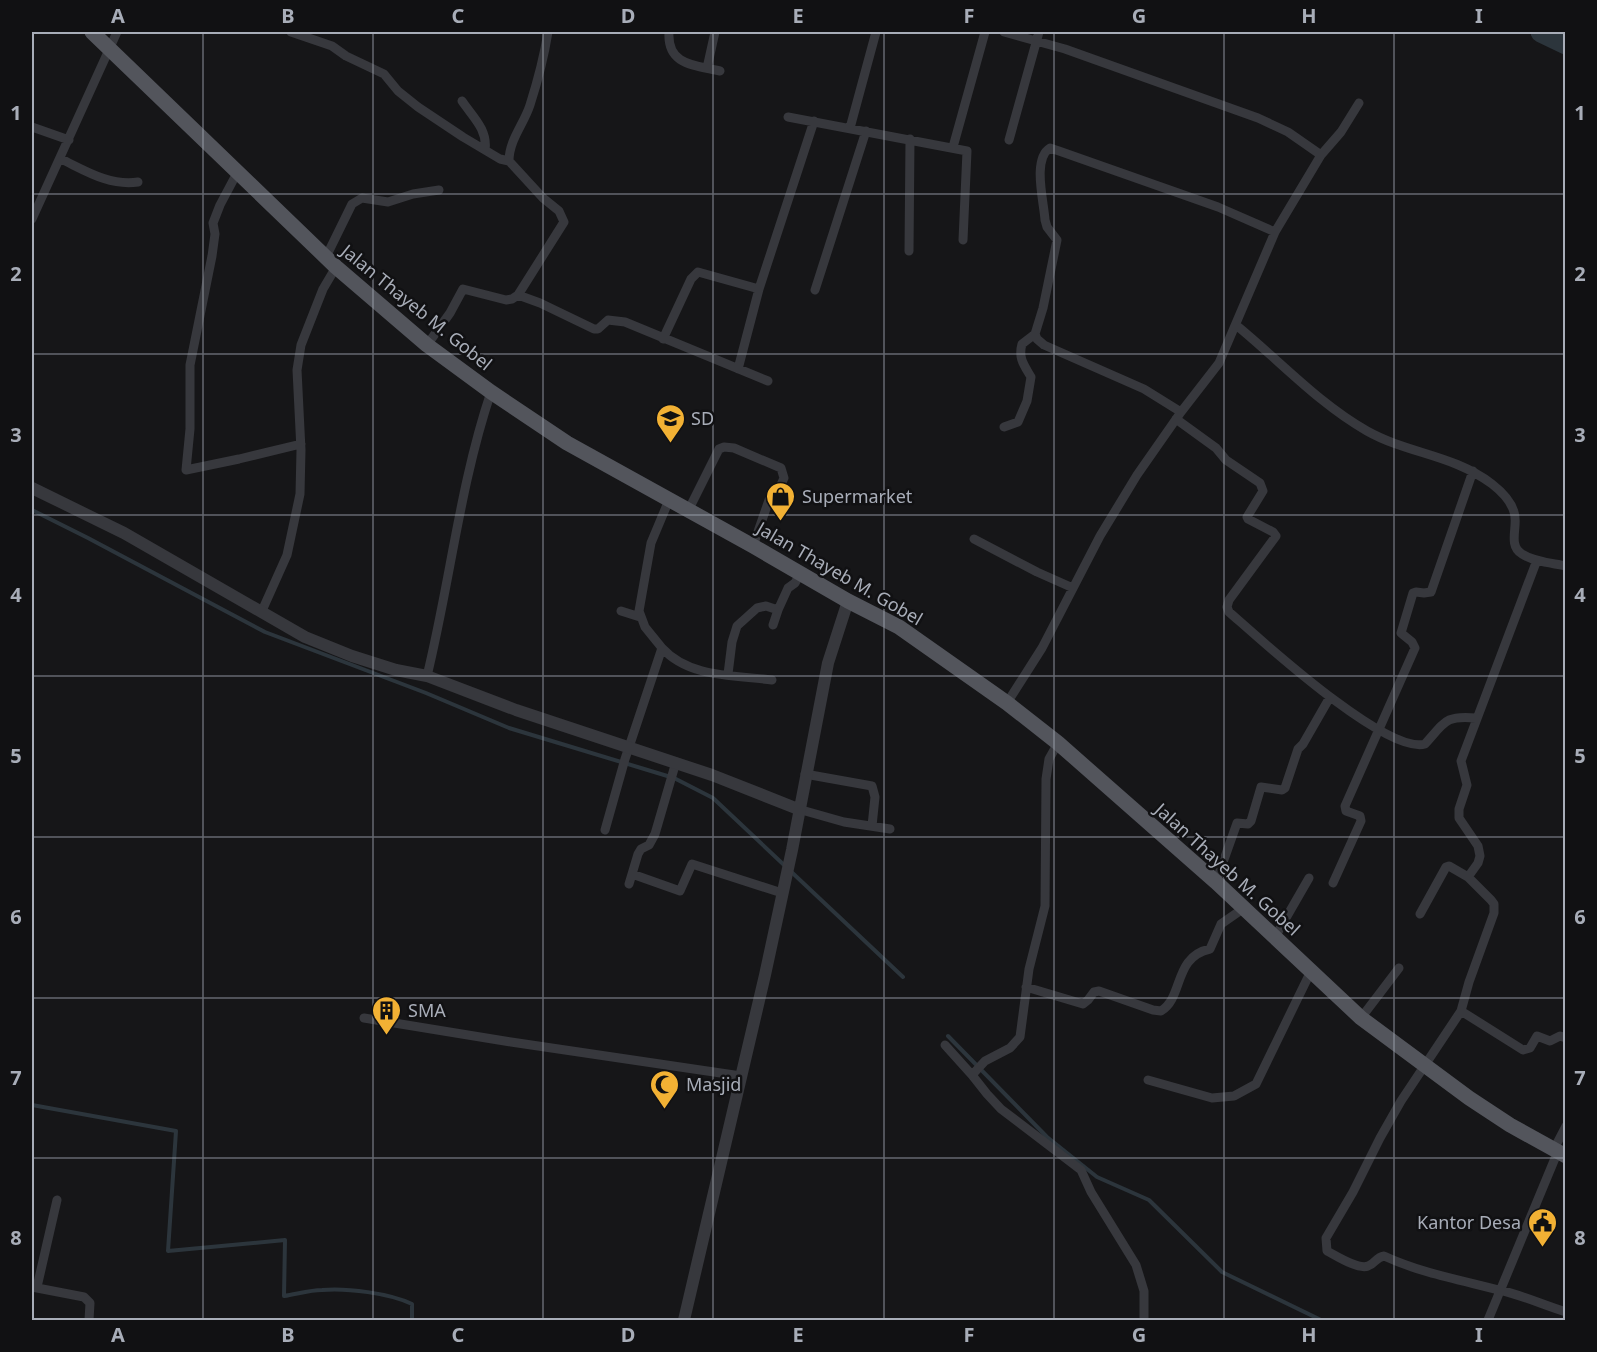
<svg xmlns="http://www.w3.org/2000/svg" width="1597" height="1352" font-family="'Noto Sans',sans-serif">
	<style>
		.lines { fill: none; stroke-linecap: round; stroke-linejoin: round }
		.stream { stroke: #2c353c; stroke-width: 4 }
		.river { stroke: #2c353c; stroke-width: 21 }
		.minor { stroke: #37383d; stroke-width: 9 }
		.tertiary { stroke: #37383d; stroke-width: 12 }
		.primary { stroke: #53555c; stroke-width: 15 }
		.grid { fill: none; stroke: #a8adb8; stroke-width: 1.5; stroke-opacity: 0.55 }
		.labels { text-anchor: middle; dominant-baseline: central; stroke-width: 5; stroke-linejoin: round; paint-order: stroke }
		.street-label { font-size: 18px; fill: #a8adb8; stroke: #111113 }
		.poi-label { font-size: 18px; fill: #a8adb8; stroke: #111113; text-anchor: start }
		.neatline { fill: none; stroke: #a8adb8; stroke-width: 2 }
		.grid-label { font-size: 20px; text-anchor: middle; font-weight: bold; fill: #a8adb8 }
	</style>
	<rect width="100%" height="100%" fill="#161618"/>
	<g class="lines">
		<path class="stream" d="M 32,510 L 88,538 L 265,632 L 426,693 L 509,728 L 674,778 L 713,798 L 903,977
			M 948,1036 L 1047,1137 L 1097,1177 L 1149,1200 L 1222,1272 L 1321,1320
			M 32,1105 L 176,1131 L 168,1251 L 285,1240 L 284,1296 C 297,1294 310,1290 322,1290 C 347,1288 389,1293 412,1304 L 412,1320"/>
		<path class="river" d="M 1541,32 L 1566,44"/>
		<path class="minor" d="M 291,32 L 332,46 L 346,56 L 384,74 L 398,91 L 418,107 L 463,137 L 500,159 L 509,161
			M 548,32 C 544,57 538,80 530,105 C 524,124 509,140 509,161 L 543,198 L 559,211 L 564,222 L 518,295 L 540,303 L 594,329 L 598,329 L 608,320 L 625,322 L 768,381
			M 669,32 C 667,65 694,65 720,71
			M 1004,32 L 1065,49 L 1258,118 L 1288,132 L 1321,155
			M 707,68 L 715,32
			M 462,101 C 473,117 488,130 485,150
			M 788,117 L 967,151 L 963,240
			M 32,127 L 69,140
			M 850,128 L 876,32
			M 1009,140 L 1039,32
			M 953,147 L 985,32
			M 61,159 C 86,171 109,186 138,182
			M 237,173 L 220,205 L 213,223 L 215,234 L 212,256 L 190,365 L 190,429 L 186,470 L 239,459 L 301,444
			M 32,219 L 117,32
			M 909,251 L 910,139
			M 326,257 L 352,204 L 362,198 L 388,202 L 413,194 L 439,190
			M 815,290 L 866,131
			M 1236,325 C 1280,361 1318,403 1367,431 C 1408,454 1452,454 1492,484 C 1501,491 1511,501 1514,512 C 1519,525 1507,545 1522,554 C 1534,562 1552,563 1566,566
			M 663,339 L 691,279 L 698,272 L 759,289
			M 427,345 L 450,313 L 463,289 L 506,300 L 512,299 L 518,295
			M 738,369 L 759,289 L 814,121
			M 1181,412 L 1144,389 L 1044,345 L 1037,339 L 1035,334 L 1043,308 L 1057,240 L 1047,227 L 1045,220 C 1044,202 1032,159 1050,148 L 1059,151 L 1218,207 L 1275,232
			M 1176,419 L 1216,448 L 1226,460 L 1260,483 L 1263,491 L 1247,517 L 1248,519 L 1273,532 L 1276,536 L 1229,600 L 1227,607 L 1229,612 C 1260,639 1386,755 1425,744 C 1445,722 1445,715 1476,718
			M 1004,427 L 1018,422 L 1027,401 L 1031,377 C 1024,365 1018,358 1022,344 L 1035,334
			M 688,511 L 719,449 L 724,447 L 734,448 L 781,468 L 784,478 L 779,489 L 769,500 L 753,546
			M 974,539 L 1037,572 L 1073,588
			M 1537,560 L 1461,761 L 1467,785 L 1459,809 L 1459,818 L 1478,846 L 1480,856 L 1478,863 L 1468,877 L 1491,900 L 1494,904 L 1494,913 L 1469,982 L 1461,1011 L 1401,1101 L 1380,1138 L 1353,1192 L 1326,1238 L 1327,1251 C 1335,1255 1358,1270 1368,1266 C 1375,1264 1376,1257 1384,1256 C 1421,1273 1460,1280 1499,1290 C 1522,1295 1543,1305 1566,1312
			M 621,611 L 640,617
			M 261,613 L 287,555 L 300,494 L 301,450 L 297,370 L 301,345 L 323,289 L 336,267
			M 773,625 L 778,610
			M 662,648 C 689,678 735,675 772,680
			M 728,674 L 732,642 L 737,626 L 757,608 L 766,606 L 778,610 L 788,588 L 795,583 L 800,574
			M 427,676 C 450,582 460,484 491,392
			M 1007,703 L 1042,648 L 1100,536 L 1137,475 L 1181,412 L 1219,363 L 1275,232 L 1321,155 L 1341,132 L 1359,103
			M 1058,743 L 1049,759 L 1046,779 L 1045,906 L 1029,969 L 1020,1037 L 1010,1048 L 985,1061 L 972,1075 L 987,1094 L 1001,1109 L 1081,1170 L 1091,1192 L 1136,1265 L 1144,1291 L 1144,1320
			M 805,774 L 872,786 L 875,797 L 872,826
			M 798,809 L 844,822 L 890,829
			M 605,830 L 625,759 L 662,648 L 645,627 L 639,611 L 651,543 L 669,500
			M 632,874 L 680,891 L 692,864 L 782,893
			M 1216,882 L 1237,823 L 1248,824 L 1251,821 L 1261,787 L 1282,790 L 1285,788 L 1298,749 L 1303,744 L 1330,697
			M 1333,883 L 1361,821 L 1360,816 L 1346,811 L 1345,806 L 1415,648 L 1412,642 L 1401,633 L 1413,593 L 1416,592 L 1424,593 L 1431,592 L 1473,471
			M 629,884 L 638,854 L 641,849 L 649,845 L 655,834 L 676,762
			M 1420,914 L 1446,867 L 1449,866 L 1468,877
			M 1275,937 L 1309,878
			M 1026,987 L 1083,1004 L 1088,1000 L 1094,992 L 1099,991 L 1153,1010 L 1161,1011 C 1184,997 1173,957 1210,949 L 1221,924 L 1244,908
			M 1461,1011 L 1523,1050 L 1530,1048 L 1537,1036 L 1550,1041 L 1560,1036 L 1566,1038
			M 364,1018 L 511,1042 L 741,1076
			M 1361,1018 L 1399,968
			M 945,1045 L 972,1075
			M 1148,1080 L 1212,1098 L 1234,1096 L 1256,1084 L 1311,971
			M 1554,1149 L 1566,1126
			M 32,1287 L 84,1297 L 90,1303 L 89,1320
			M 37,1287 L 57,1200
			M 1488,1320 L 1558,1151"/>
		<path class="tertiary" d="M 32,488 L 124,533 L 305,637 L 352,656 L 396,670 L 427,676 L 516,710 L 712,775 L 798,809
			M 684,1320 L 765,975 L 792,850 L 828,663 L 848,601"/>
		<path class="primary" d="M 92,32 L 336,267 L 427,345 L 491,392 L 567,443 L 753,546 L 848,601 L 899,627 L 1007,703 L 1058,743 L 1216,882 L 1361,1018 L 1469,1098 L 1510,1125 L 1566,1156"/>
	</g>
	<path class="grid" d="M 203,32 L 203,1320M 373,32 L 373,1320M 543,32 L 543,1320M 713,32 L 713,1320M 884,32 L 884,1320M 1054,32 L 1054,1320M 1224,32 L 1224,1320M 1394,32 L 1394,1320M 32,194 L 1566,194M 32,354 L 1566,354M 32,515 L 1566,515M 32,676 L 1566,676M 32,837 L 1566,837M 32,998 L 1566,998M 32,1158 L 1566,1158"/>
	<defs>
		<symbol id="university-pin" viewBox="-11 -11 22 30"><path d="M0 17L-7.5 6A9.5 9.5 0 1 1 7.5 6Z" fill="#f2b134" stroke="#111113"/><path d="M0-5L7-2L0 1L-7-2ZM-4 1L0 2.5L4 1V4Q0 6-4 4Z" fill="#111"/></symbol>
		<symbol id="shop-pin" viewBox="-11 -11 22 30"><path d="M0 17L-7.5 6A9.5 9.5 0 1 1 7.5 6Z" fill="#f2b134" stroke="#111113"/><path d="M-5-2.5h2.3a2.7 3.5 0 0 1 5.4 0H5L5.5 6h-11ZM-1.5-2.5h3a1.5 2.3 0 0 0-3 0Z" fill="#111"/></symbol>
		<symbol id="building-pin" viewBox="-11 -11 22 30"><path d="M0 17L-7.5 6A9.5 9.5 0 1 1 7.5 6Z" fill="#f2b134" stroke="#111113"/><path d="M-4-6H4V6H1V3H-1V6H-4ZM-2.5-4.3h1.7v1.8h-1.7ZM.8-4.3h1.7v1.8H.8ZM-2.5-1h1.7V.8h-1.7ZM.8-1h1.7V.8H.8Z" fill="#111"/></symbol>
		<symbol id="mosque-pin" viewBox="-11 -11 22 30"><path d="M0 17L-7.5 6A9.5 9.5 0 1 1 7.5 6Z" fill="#f2b134" stroke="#111113"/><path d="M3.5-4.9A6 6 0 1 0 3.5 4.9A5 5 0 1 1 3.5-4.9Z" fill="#111"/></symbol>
		<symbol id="civic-pin" viewBox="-11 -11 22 30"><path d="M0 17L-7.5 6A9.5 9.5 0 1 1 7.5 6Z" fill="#f2b134" stroke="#111113"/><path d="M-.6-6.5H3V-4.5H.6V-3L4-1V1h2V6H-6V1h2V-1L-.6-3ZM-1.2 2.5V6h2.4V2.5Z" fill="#111"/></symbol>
	</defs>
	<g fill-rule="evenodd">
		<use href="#university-pin" x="654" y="402" width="33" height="45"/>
		<use href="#shop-pin" x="764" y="480" width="33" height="45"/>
		<use href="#building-pin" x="370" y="994" width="33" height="45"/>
		<use href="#mosque-pin" x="648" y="1068" width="33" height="45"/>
		<use href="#civic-pin" x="1526" y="1206" width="33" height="45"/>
	</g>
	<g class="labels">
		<g class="street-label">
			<text transform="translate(417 307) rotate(39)">Jalan Thayeb M. Gobel</text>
			<text transform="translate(840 573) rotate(30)">Jalan Thayeb M. Gobel</text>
			<text transform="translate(1228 869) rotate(42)">Jalan Thayeb M. Gobel</text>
		</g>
		<g class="poi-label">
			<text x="691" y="418">SD</text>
			<text x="802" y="496">Supermarket</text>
			<text x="408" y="1010">SMA</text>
			<text x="686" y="1084">Masjid</text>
			<text x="1521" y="1222" text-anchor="end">Kantor Desa</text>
		</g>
	</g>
	<rect width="1597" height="1352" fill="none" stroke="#111113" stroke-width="66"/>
	<rect x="33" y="33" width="1531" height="1286" class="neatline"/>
	<g class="grid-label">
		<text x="118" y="23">A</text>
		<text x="288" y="23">B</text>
		<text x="458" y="23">C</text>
		<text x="628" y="23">D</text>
		<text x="798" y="23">E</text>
		<text x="969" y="23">F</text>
		<text x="1139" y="23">G</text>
		<text x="1309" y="23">H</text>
		<text x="1479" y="23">I</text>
		<text x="16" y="120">1</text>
		<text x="1580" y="120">1</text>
		<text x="16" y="281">2</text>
		<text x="1580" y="281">2</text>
		<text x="16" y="442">3</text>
		<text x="1580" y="442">3</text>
		<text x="16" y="602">4</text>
		<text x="1580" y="602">4</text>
		<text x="16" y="763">5</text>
		<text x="1580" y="763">5</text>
		<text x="16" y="924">6</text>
		<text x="1580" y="924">6</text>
		<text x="16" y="1085">7</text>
		<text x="1580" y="1085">7</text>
		<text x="16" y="1245">8</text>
		<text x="1580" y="1245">8</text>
		<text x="118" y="1342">A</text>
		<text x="288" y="1342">B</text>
		<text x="458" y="1342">C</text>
		<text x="628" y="1342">D</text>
		<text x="798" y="1342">E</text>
		<text x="969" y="1342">F</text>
		<text x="1139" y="1342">G</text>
		<text x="1309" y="1342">H</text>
		<text x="1479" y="1342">I</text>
	</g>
</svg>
